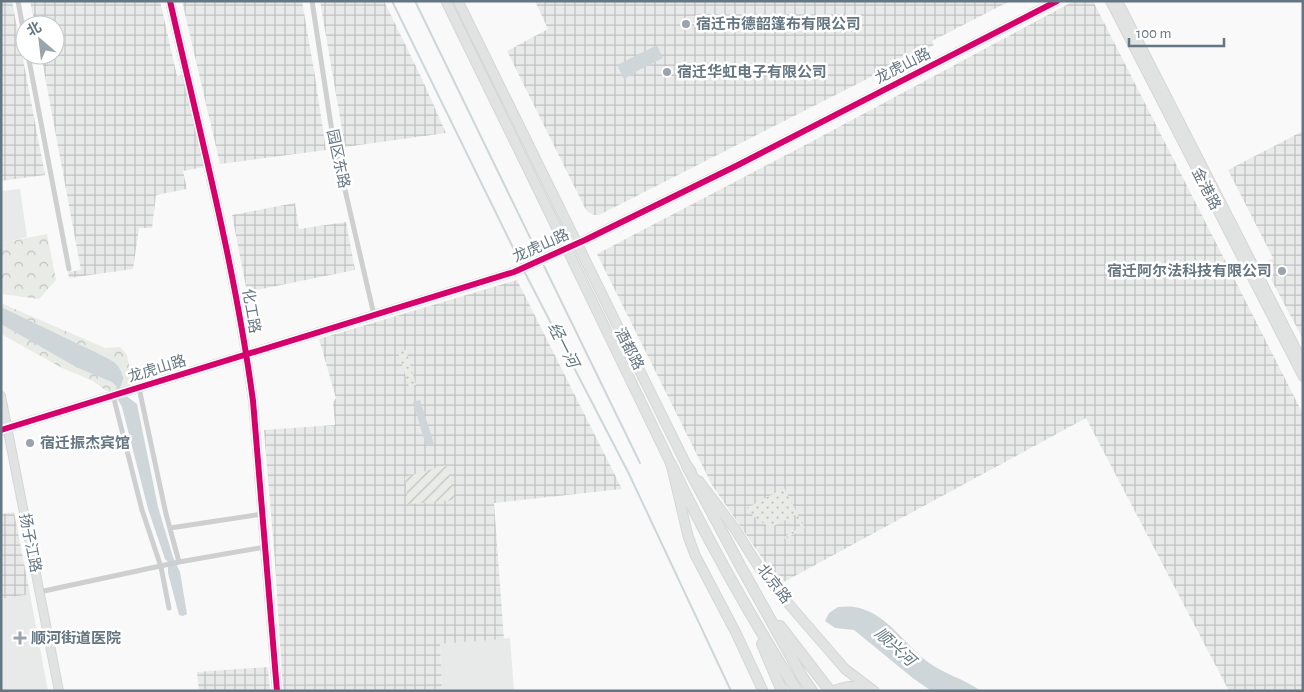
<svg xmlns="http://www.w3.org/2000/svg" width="1304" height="692" font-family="'Alegreya Sans','Noto Sans SC',sans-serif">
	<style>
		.built { fill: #e8e9e9 }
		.industrial { fill: url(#industrial-grid) }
		.grass { fill: url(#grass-dots) }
		.park { fill: url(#park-crowns) }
		.garden { fill: url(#garden-furrows) }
		.water { fill: #ced6d9 }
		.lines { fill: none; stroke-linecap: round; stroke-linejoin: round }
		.stream { stroke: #ced6d9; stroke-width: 2 }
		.secondary-casing { stroke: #d5d6d7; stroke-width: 10 }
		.primary-casing { stroke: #d5d6d7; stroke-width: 11 }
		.highway-casing { stroke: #d5d6d6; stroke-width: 12 }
		.street { stroke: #cecfd0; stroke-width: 5 }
		.secondary { stroke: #e1e2e2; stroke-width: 8 }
		.primary { stroke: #e1e2e2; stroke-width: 9 }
		.highway { stroke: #e1e2e2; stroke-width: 10 }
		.cycleway-casing { stroke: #fff; stroke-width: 9 }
		.cycleway { stroke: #d6006c; stroke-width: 6 }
		.poi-dot { fill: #99a4ac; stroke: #fff; stroke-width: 2 }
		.labels { text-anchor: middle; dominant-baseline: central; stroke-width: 5; stroke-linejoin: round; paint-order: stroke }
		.poi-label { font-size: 15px; font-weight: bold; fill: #657683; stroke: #fff; text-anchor: start }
		.street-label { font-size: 15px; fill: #657683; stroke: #fff }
		.water-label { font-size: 16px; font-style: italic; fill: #60757c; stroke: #fff }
	</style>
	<defs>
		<pattern id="industrial-grid" width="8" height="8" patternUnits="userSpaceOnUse" patternTransform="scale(1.25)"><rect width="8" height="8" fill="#e8e9e9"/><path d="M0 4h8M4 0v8" fill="none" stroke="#c0c1c2"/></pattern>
		<pattern id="grass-dots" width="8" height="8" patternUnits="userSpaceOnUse" patternTransform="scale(1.25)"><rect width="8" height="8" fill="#e8ebe6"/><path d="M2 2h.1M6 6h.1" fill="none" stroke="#c0c3c0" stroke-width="1.8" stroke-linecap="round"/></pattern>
		<pattern id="park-crowns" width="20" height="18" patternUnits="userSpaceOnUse" patternTransform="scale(1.25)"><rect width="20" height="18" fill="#e8ebe6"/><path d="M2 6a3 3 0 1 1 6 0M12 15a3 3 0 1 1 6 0" fill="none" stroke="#c0c3c0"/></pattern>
		<pattern id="garden-furrows" width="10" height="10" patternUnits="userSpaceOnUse" patternTransform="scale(1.25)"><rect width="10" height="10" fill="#e8ebe6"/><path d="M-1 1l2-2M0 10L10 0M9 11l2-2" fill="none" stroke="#c0c3c0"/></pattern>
	</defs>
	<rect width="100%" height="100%" fill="#f9f9f9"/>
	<path class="built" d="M 20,189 L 27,237 L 1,243 L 1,191 Z
		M 30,594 L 48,691 L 1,691 L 1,599 Z
		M 510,638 L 514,691 L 442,691 L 440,644 Z"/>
	<path class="industrial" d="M 1,1 L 12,1 L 45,175 L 1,181 Z
		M 30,1 L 160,1 L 177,76 L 183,75 L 204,167 L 183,171 L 187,189 L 156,195 L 152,228 L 139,228 L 133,269 L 69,278 L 68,272 L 81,270 L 41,55 L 55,55 L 55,25 L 35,25 Z
		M 182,1 L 302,1 L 315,76 L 326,150 L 220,164 Z
		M 320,1 L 384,1 L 422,79 L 446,133 L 345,147 Z
		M 535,1 L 1010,1 L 932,41 L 934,45 L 601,214 L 594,215 L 588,212 L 585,208 L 507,51 L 548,29 Z
		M 1074,1 L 1093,1 L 1303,414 L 1303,691 L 1229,691 L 1086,418 L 780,584 L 712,485 L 597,254 L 809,143 Z
		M 1303,131 L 1303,339 L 1263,264 L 1273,258 L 1228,170 Z
		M 295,203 L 299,229 L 346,222 L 355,270 L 247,292 L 232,215 Z
		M 517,280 L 622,489 L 494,503 L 504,639 L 440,644 L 442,691 L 283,691 L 275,562 L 264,430 L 335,425 L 333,402 L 336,398 L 319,339 Z
		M 14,512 L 30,594 L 1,599 L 1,514 Z
		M 268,667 L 270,691 L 199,691 L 197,672 Z"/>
	<path class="grass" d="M 406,350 L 416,385 L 409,387 L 398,352 Z
		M 784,488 L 805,528 L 785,539 L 784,537 L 801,527 L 795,515 L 770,528 L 752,515 L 747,508 Z"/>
	<path class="park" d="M 47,234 L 56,280 L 39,299 L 1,294 L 1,243 Z
		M 1,303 L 105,348 L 120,347 L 127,355 L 133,386 L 112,393 L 105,390 L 93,381 L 62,368 L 1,334 Z"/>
	<path class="garden" d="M 446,465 L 454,490 L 454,500 L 408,504 L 405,477 Z"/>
	<path class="water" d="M 657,45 L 663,58 L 635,72 L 635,73 L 624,79 L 617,65 Z
		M 1,307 L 101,355 C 105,357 112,360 116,364 C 122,370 125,380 120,387 L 125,395 L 137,404 L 158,507 L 173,557 L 180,572 L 187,614 L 183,616 L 179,615 L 168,573 L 168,562 L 165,559 L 148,509 L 122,407 L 118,400 L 116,386 L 112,382 L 76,367 L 1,324 Z
		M 420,400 L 434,444 L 431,444 L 426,446 L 413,402 Z
		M 838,607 C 843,607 849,606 854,607 C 884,611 902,641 924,659 C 940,673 963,678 981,691 L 930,690 L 914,679 L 854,630 L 835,628 L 825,621 L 829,613 Z"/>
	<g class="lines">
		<path class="stream" d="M 392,1 L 522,266
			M 415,1 L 539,256
			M 544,266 L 640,463
			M 524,271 L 629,474 L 731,691"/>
		<defs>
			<path id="secondary" d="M 170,1 C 200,134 235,266 253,401 L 277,691
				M 1110,1 L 1303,377
				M 1118,1 L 1303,362
				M 1,396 L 59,691
				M 1,430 L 514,272 L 585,240 L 736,166 L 1057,1
				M 831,691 C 843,686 856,683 868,689"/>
			<path id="primary" d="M 446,1 L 567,249 L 671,464 L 688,536 L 695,555 L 736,633 L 763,691
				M 458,1 L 621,333 L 687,466 L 691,471
				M 699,481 L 735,529 L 762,572 L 781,595 L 845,669 L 874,691"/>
			<path id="highway" d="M 671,464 C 708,542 751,617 797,691
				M 687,466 L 741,567 L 803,678 L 812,691
				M 780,626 L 830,691
				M 762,644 L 782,691"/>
		</defs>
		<use href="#secondary" class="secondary-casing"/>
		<use href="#primary" class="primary-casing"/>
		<use href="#highway" class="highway-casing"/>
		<path class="street" d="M 18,1 L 25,40
			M 312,1 L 333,138 L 374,315
			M 28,55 L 69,269
			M 139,388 L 166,514 L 179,562
			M 113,395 L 142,510 L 161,567 L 169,608
			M 170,528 L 262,514
			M 39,592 L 179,562 L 265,547"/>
		<use href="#secondary" class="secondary"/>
		<use href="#primary" class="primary"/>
		<use href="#highway" class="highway"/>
		<defs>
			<path id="cycleway" d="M 170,1 C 200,134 235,266 253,401 L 277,691
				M 1,430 L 514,272 L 585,240 L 736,166 L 1057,1"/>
		</defs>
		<use href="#cycleway" class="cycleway-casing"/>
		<use href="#cycleway" class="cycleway"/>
	</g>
	<g class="poi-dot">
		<circle cx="686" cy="24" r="5"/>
		<circle cx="667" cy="72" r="5"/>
		<circle cx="1282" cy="271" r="5"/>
		<circle cx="30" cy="443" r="5"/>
		<path d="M17.5 630.5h5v5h5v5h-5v5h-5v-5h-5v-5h5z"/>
	</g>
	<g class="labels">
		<g class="poi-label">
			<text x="696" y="24">宿迁市德韶篷布有限公司</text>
			<text x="677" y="72">宿迁华虹电子有限公司</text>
			<text x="1272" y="271" text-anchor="end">宿迁阿尔法科技有限公司</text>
			<text x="40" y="443">宿迁振杰宾馆</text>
			<text x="31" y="638">顺河街道医院</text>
		</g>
		<g class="street-label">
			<text transform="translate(903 66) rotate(-27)">龙虎山路</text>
			<text transform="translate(338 159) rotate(78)">园区东路</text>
			<text transform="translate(1206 189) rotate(63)">金港路</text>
			<text transform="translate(541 246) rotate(-24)">龙虎山路</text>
			<text transform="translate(251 311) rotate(80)">化工路</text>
			<text transform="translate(629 349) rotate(63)">酒都路</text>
			<text transform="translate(157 369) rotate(-17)">龙虎山路</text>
			<text transform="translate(30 543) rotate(79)">扬子江路</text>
			<text transform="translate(774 584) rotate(52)">北京路</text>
		</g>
		<g class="water-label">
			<text transform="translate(563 345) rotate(63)">经一河</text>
			<text transform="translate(895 647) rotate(42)">顺兴河</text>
		</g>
	</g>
	<rect width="1304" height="692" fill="none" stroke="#657683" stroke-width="5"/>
	<g transform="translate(40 40) rotate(332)"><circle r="24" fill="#ffffff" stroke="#c1c8cd"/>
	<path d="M0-4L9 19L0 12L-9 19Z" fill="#99a4ac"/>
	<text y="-8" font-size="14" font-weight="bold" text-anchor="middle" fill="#657683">北</text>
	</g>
	<path d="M1129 38v8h95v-8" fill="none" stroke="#657683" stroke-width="2.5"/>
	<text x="1136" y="38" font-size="15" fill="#657683" stroke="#ffffff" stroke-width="4" paint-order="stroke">100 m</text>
</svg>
